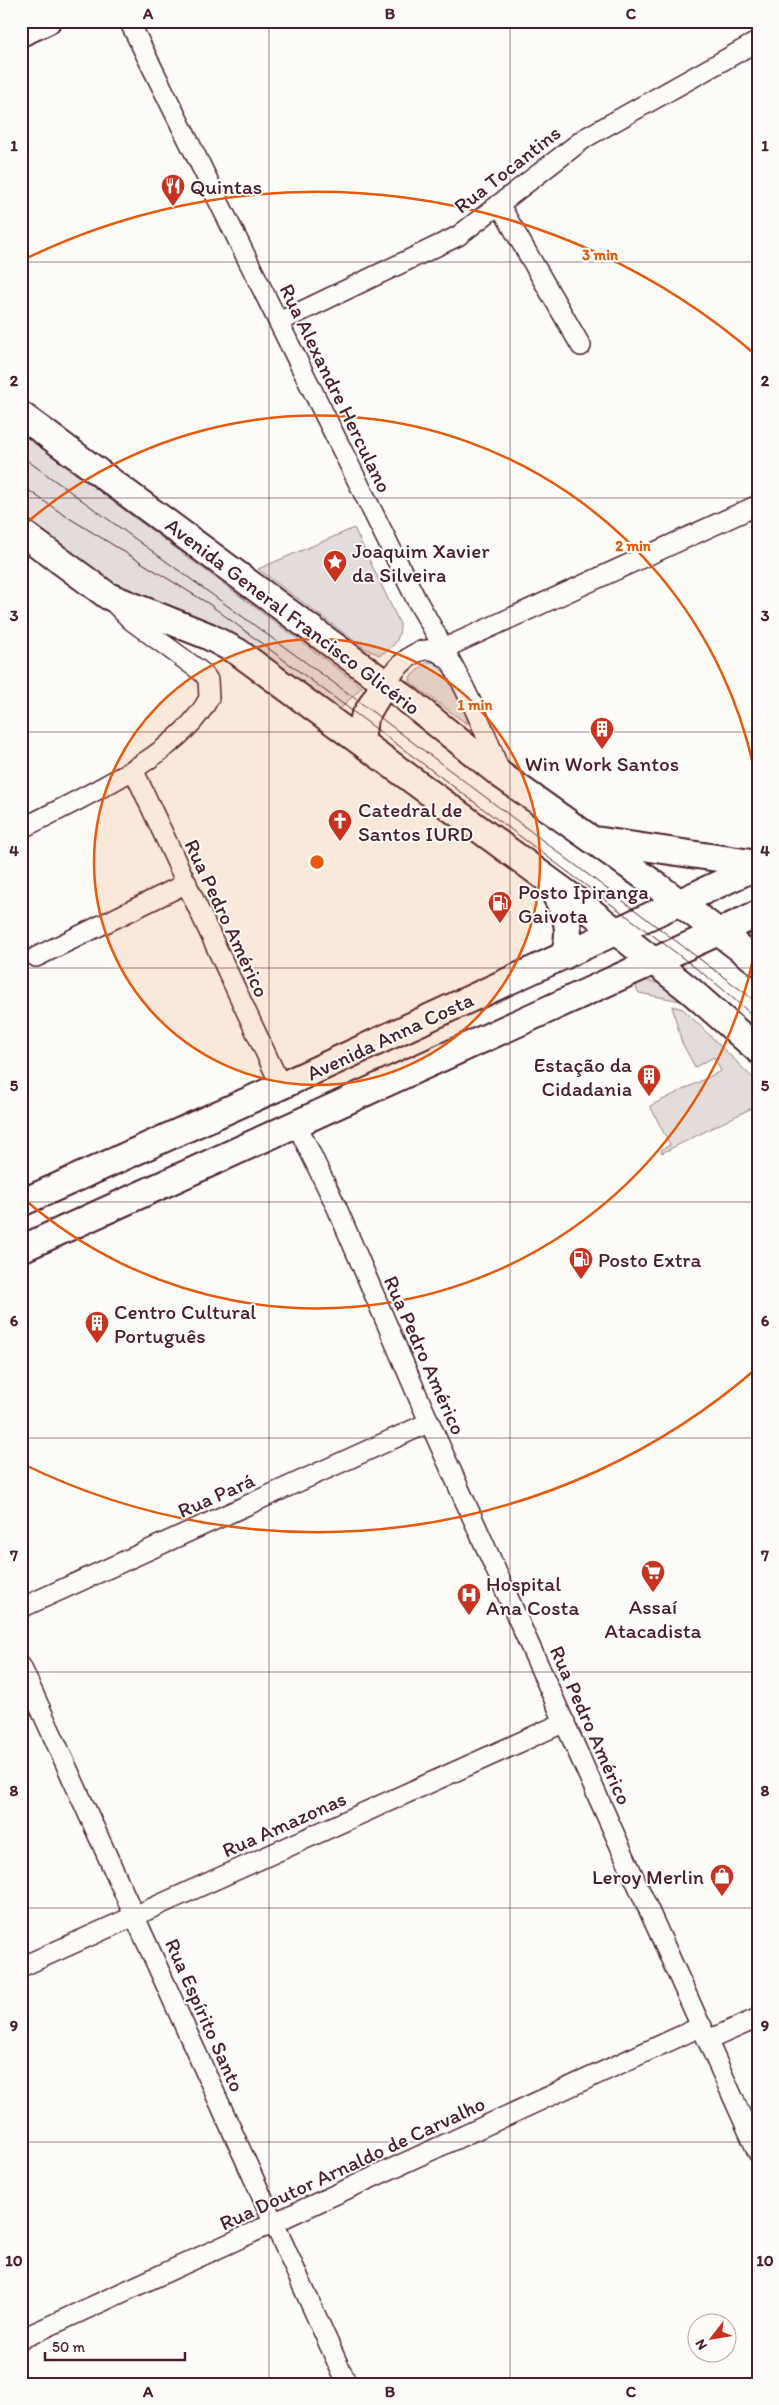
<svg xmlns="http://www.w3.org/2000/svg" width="779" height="2405" font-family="Itim,sans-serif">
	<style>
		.green { fill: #e3dcda; stroke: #967e82 }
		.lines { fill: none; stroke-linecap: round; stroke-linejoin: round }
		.minor-casing { stroke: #4a1f2b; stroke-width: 22 }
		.secondary-casing { stroke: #4a1f2b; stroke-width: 30 }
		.minor { stroke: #fdfcf7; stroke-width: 19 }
		.secondary { stroke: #fdfcf7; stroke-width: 26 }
		.tram { stroke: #4a1f2b; stroke-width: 1 }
		.grid { fill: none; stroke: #4a1f2b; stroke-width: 1; stroke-opacity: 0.55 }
		.ring { fill: none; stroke: #e8590c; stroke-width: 2.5 }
		.labels { text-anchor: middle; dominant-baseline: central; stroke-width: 4; stroke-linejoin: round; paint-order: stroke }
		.street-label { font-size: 21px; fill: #4a1f2b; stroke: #fdfcf7 }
		.poi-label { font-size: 21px; fill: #4a1f2b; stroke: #fdfcf7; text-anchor: start }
		.centre { fill: #e8590c; stroke: #fdfcf7; stroke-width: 2.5 }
		.ring-label { font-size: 15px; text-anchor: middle; font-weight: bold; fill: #e8590c; stroke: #fdfcf7; stroke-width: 4; stroke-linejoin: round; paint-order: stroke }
		.neatline { fill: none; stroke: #4a1f2b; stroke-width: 2 }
		.grid-label { font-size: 16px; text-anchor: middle; font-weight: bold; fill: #4a1f2b }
	</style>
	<rect width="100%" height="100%" fill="#fdfcf7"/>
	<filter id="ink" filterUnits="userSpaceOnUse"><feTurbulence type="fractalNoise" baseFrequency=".02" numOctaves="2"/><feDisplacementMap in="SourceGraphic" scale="10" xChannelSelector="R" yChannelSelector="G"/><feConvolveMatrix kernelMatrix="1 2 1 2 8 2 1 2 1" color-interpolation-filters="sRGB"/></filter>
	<g filter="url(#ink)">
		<path class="green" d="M 21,433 L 362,687 L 339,710 L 233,634 L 113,583 L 21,515 Z
			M 354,528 L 400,624 C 400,640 394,648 379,655 L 364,648 L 258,569 Z
			M 427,662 L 434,662 L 445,673 L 467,716 L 467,724 L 411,683 L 410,677 Z
			M 758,929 L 758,946 L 747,936 Z
			M 645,980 L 663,985 L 686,1002 L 639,993 L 635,985 Z
			M 672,1006 L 683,1009 L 758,1083 L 758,1105 L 662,1153 L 661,1150 L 670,1145 L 650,1106 L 721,1071 L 714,1057 L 695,1067 L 682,1043 Z"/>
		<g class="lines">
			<defs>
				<path id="minor" d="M 129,21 L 416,599 C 449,656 480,713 501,775
					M 499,204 L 581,346
					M 279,322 L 458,236 L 585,138 L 758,41
					M 445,648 L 758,505
					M 385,683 C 395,670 415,644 435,651 C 441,653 446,658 451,662
					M 133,769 L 281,1086
					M 21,829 C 78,799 179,757 209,698 L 208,680 L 203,673 L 132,621 L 112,601
					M 36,957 L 187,883
					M 296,1123 L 337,1208 L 419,1399 L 758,2153
					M 21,1608 L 430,1422
					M 21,1666 L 347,2384
					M 21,1967 L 565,1722
					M 708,2040 L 758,2018
					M 21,2339 L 702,2026"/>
				<path id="secondary" d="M 21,33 L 47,21
					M 21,415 L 405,698 L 501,775 L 656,885 L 758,962
					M 21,532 L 108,596 L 208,636 L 238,652 L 584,906 L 691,991 L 758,1050
					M 361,742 L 364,718 L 385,683
					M 595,840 L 758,864
					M 549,883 C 564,911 574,924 564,956
					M 21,1203 L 281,1086 L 758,866
					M 21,1249 L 758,914"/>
			</defs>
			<use href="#minor" class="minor-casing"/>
			<use href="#secondary" class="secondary-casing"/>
			<use href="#minor" class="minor"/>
			<use href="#secondary" class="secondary"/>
			<path class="tram" d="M 21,456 L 345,691 L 758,1003
				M 21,485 L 61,513 L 209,604 L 675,952 L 719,986 L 758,1020"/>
		</g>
	</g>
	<path class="grid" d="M 269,21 L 269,2384M 510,21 L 510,2384M 21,262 L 758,262M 21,498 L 758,498M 21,732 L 758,732M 21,968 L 758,968M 21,1202 L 758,1202M 21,1438 L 758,1438M 21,1672 L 758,1672M 21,1908 L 758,1908M 21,2142 L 758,2142"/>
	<circle cx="317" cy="862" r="223" fill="#e8590c" fill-opacity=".12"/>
	<g class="ring">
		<circle cx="317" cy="862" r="223"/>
		<path d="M757 940A447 447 0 0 1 24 1199M24 525A447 447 0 0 1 757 784"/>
		<path d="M757 1368A670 670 0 0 1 23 1464M23 260A670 670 0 0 1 757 356"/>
	</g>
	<defs>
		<symbol id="restaurant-pin" viewBox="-11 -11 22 30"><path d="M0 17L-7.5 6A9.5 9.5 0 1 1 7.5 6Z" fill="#c8321e" stroke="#fdfcf7"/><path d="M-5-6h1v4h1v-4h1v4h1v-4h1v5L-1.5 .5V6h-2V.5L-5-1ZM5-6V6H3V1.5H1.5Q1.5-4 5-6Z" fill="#fff"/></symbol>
		<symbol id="sight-pin" viewBox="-11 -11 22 30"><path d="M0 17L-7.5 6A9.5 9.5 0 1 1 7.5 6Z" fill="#c8321e" stroke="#fdfcf7"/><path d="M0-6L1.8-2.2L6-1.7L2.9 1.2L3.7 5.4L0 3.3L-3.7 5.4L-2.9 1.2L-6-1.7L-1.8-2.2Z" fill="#fff"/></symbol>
		<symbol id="building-pin" viewBox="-11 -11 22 30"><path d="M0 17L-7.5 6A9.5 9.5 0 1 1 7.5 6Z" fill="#c8321e" stroke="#fdfcf7"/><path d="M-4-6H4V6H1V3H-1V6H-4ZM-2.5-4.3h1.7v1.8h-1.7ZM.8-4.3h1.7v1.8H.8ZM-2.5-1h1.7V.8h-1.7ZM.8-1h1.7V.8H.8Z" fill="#fff"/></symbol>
		<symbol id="church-pin" viewBox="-11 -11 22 30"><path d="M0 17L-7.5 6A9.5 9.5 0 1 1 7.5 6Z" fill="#c8321e" stroke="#fdfcf7"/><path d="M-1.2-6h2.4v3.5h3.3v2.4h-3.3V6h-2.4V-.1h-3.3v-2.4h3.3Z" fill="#fff"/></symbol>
		<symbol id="fuel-pin" viewBox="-11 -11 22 30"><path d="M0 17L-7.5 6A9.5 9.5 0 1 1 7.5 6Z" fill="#c8321e" stroke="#fdfcf7"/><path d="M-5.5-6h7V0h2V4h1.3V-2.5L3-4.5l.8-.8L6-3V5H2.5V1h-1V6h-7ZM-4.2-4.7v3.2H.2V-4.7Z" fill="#fff"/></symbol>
		<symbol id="supermarket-pin" viewBox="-11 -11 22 30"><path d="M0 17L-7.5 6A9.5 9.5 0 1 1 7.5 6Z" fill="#c8321e" stroke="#fdfcf7"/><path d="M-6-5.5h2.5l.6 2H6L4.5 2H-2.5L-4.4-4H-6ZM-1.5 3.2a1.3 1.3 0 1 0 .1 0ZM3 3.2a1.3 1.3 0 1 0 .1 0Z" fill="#fff"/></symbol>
		<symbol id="hospital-pin" viewBox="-11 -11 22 30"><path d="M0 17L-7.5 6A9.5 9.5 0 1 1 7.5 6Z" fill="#c8321e" stroke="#fdfcf7"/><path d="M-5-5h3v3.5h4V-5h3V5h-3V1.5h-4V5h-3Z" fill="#fff"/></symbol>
		<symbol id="shop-pin" viewBox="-11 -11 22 30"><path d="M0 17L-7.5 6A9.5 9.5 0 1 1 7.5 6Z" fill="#c8321e" stroke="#fdfcf7"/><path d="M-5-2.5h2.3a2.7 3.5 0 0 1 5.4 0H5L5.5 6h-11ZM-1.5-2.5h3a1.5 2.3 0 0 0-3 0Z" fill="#fff"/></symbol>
	</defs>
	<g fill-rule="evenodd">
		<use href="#restaurant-pin" x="159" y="172" width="28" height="38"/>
		<use href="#sight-pin" x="321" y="548" width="28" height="38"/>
		<use href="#building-pin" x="588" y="715" width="28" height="38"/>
		<use href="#church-pin" x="326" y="807" width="28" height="38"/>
		<use href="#fuel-pin" x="486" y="889" width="28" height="38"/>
		<use href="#building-pin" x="635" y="1062" width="28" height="38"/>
		<use href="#fuel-pin" x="567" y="1245" width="28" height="38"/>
		<use href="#building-pin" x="83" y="1309" width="28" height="38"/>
		<use href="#supermarket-pin" x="639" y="1558" width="28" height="38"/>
		<use href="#hospital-pin" x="455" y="1581" width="28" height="38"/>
		<use href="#shop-pin" x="708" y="1862" width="28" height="38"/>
	</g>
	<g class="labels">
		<g class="street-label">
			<text transform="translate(507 169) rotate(-38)">Rua Tocantins</text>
			<text transform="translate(336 388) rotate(64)">Rua Alexandre Herculano</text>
			<text transform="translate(293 616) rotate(37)">Avenida General Francisco Glicério</text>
			<text transform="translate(227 918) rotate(65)">Rua Pedro Américo</text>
			<text transform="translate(390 1036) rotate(-25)">Avenida Anna Costa</text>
			<text transform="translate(425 1355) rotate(66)">Rua Pedro Américo</text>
			<text transform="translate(216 1495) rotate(-24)">Rua Pará</text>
			<text transform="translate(591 1725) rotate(66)">Rua Pedro Américo</text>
			<text transform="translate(284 1824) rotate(-24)">Rua Amazonas</text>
			<text transform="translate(205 2015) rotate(66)">Rua Espírito Santo</text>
			<text transform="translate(352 2163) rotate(-25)">Rua Doutor Arnaldo de Carvalho</text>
		</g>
		<g class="poi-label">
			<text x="190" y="186">Quintas</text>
			<text x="352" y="550">Joaquim Xavier<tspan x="352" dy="24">da Silveira</tspan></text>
			<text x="602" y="763" text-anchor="middle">Win Work Santos</text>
			<text x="358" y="809">Catedral de<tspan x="358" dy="24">Santos IURD</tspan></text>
			<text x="518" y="891">Posto Ipiranga<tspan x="518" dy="24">Gaivota</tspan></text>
			<text x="632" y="1064" text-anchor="end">Estação da<tspan x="632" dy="24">Cidadania</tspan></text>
			<text x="598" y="1259">Posto Extra</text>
			<text x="114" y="1311">Centro Cultural<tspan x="114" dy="24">Português</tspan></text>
			<text x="486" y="1583">Hospital<tspan x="486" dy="24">Ana Costa</tspan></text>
			<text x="653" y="1606" text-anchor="middle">Assaí<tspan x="653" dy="24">Atacadista</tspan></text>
			<text x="704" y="1876" text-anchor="end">Leroy Merlin</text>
		</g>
	</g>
	<circle cx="317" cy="862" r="8" class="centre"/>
	<g class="ring-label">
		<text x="600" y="260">3 min</text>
		<text x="633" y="551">2 min</text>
		<text x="475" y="710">1 min</text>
	</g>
	<rect width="779" height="2405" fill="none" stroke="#fdfcf7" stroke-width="55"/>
	<g transform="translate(712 2338) rotate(239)"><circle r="24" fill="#fdfcf7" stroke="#b5a4a5"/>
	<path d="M0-4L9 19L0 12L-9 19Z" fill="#c8321e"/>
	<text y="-8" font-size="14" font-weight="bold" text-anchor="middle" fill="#4a1f2b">N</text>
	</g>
	<path d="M45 2352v8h140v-8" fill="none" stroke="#4a1f2b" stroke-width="2.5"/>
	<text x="52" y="2352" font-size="15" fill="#4a1f2b" stroke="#fdfcf7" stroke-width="4" paint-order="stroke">50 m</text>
	<rect x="28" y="28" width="724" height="2350" class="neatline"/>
	<g class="grid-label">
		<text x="148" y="19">A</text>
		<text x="390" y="19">B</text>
		<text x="631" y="19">C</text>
		<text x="14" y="151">1</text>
		<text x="765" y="151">1</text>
		<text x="14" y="386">2</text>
		<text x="765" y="386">2</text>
		<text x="14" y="621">3</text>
		<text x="765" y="621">3</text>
		<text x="14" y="856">4</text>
		<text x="765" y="856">4</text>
		<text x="14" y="1091">5</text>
		<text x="765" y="1091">5</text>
		<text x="14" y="1326">6</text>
		<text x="765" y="1326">6</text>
		<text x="14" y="1561">7</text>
		<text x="765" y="1561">7</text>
		<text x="14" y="1796">8</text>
		<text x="765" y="1796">8</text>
		<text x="14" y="2031">9</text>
		<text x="765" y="2031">9</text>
		<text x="14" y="2266">10</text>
		<text x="765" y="2266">10</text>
		<text x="148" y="2397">A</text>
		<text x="390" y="2397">B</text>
		<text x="631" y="2397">C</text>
	</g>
</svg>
